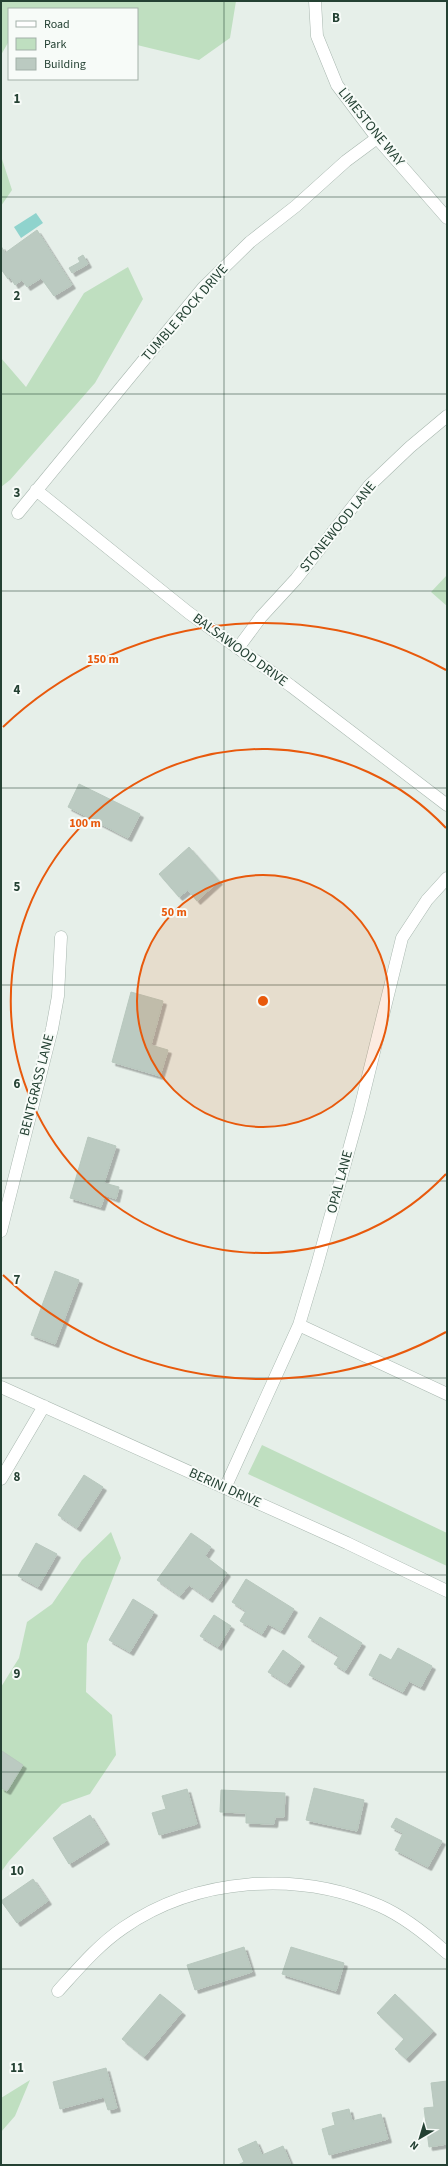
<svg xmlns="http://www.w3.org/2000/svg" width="448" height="2166" font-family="'Source Sans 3',sans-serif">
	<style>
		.green { fill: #bfdfc0 }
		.water { fill: #8fd3cd }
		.building { fill: #bbcac1; stroke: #b8c8be; filter: url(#shadow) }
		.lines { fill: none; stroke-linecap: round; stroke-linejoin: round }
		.minor-casing { stroke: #a8b7af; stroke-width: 13 }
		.minor { stroke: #fff; stroke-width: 12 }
		.grid { fill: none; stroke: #244133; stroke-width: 1; stroke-opacity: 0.55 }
		.ring { fill: none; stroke: #e8590c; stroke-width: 2 }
		.labels { text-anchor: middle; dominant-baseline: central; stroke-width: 4; stroke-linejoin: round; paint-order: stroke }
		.street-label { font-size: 14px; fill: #244133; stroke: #f7fbf8 }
		.grid-label { font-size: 13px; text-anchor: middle; font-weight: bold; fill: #244133; stroke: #f7fbf8; stroke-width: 4; stroke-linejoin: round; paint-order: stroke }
		.centre { fill: #e8590c; stroke: #f7fbf8; stroke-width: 2 }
		.ring-label { font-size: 12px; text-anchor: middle; font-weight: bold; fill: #e8590c; stroke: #f7fbf8; stroke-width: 4; stroke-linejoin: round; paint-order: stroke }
	</style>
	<defs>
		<filter id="shadow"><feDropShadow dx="3.5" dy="3.5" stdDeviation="0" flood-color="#0004"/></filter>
	</defs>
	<rect width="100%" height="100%" fill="#e6efe9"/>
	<path class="green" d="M 1,1 L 236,1 L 230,38 L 199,60 L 137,45 L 137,9 L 9,9 L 9,41 L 1,55 Z
		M 1,156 L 12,190 L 1,206 Z
		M 128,267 L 143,299 L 95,383 L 10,480 L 1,487 L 1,358 L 26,387 L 84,293 Z
		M 447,575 L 447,606 L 431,592 Z
		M 262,1445 L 447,1533 L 447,1566 L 248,1474 Z
		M 111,1532 L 121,1558 L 87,1644 L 86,1692 L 112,1715 L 116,1755 L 90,1794 L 62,1804 L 9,1861 L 1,1872 L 1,1687 L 19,1658 L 27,1622 L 52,1604 L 82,1560 Z
		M 30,2080 L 15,2116 L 1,2132 L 1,2098 Z"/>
	<path class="water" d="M 36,213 L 43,223 L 21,238 L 14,227 Z"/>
	<path class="building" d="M 37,230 L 72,285 L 54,296 L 41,278 L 27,287 L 22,280 L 15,285 L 10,277 L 8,279 L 1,269 L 1,246 L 5,253 Z
		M 83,255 L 88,264 L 72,273 L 69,268 L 80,262 L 78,258 Z
		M 79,784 L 140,814 L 128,838 L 68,807 Z
		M 189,847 L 219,881 L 197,901 L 188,890 L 179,897 L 159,874 Z
		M 131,992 L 163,1001 L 151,1045 L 168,1050 L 160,1076 L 112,1062 Z
		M 88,1137 L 116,1146 L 104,1183 L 119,1187 L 116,1199 L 105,1195 L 101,1207 L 70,1198 Z
		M 55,1271 L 79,1280 L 55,1344 L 31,1335 Z
		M 84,1475 L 103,1487 L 77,1528 L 58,1515 Z
		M 191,1533 L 211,1547 L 205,1556 L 227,1573 L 209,1599 L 189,1585 L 180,1596 L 157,1580 Z
		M 36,1543 L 57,1554 L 38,1587 L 18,1576 Z
		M 246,1579 L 294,1609 L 281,1631 L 268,1624 L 262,1634 L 240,1621 L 246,1611 L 232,1602 Z
		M 133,1599 L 154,1612 L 130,1652 L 109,1640 Z
		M 214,1615 L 231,1626 L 218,1647 L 200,1636 Z
		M 320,1617 L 362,1643 L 345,1671 L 334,1664 L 339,1656 L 308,1637 Z
		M 398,1648 L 432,1666 L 421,1687 L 409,1681 L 403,1692 L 369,1675 L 380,1654 L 391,1660 Z
		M 283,1650 L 301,1663 L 287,1684 L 268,1672 Z
		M 2,1751 L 23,1765 L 7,1791 L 1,1788 Z
		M 314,1788 L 364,1800 L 357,1831 L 306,1820 Z
		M 187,1789 L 197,1824 L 159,1835 L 152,1813 L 166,1809 L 162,1796 Z
		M 221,1790 L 285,1793 L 284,1817 L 275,1817 L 274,1824 L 246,1823 L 246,1813 L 220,1812 Z
		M 90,1815 L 106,1841 L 69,1864 L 53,1838 Z
		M 396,1818 L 442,1841 L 428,1867 L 395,1850 L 403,1833 L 391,1827 Z
		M 33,1879 L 48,1901 L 17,1923 L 1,1901 Z
		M 244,1947 L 252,1972 L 195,1990 L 187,1965 Z
		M 291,1947 L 344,1963 L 336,1991 L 282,1974 Z
		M 160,1994 L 182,2012 L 144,2057 L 122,2039 Z
		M 395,1994 L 433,2031 L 406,2059 L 395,2049 L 404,2039 L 377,2013 Z
		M 106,2068 L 117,2108 L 108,2110 L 104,2097 L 60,2109 L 53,2082 Z
		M 447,2081 L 447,2144 L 429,2147 L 424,2108 L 434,2107 L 431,2083 Z
		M 349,2109 L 352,2121 L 381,2114 L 388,2139 L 329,2155 L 322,2129 L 335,2125 L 332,2113 Z
		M 256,2141 L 262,2155 L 283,2146 L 291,2165 L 238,2165 L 244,2162 L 238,2149 Z"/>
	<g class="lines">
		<defs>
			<path id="minor" d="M 315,1 L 317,36 L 337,85 L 377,138 L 447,218
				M 36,490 L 189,613 L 291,686 L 447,805
				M 18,513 L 203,288 L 250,242 L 296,206 L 346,161 L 377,138
				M 238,648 L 261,617 L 296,579 L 369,486 L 410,447 L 447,416
				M 1,1231 L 52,1029 L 58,996 L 61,937
				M 299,1325 L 447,1394
				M 1,1387 L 347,1543 L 447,1591
				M 1,1479 L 44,1406
				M 225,1488 L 299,1325 L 317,1265 L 359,1113 L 402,938 L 427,900 L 447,878
				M 58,1991 C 78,1969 98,1945 123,1928 C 197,1877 299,1870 380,1906 C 405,1917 427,1935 447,1953"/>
		</defs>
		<use href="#minor" class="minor-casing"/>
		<use href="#minor" class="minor"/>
	</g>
	<path class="grid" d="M 224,1 L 224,2165M 1,197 L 447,197M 1,394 L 447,394M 1,591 L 447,591M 1,788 L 447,788M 1,985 L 447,985M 1,1181 L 447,1181M 1,1378 L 447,1378M 1,1575 L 447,1575M 1,1772 L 447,1772M 1,1969 L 447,1969"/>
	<circle cx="263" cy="1001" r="126" fill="#e8590c" fill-opacity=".12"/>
	<g class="ring">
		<circle cx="263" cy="1001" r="126"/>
		<path d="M446 1174A252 252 0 1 1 446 828"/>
		<path d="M446 1332A378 378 0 0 1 3 1275M3 727A378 378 0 0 1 446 670"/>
	</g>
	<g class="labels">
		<g class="street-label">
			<text transform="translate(371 127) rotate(51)">LIMESTONE WAY</text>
			<text transform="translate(185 313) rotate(-49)">TUMBLE ROCK DRIVE</text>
			<text transform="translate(338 527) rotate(-51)">STONEWOOD LANE</text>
			<text transform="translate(240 650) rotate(36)">BALSAWOOD DRIVE</text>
			<text transform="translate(37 1085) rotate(-76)">BENTGRASS LANE</text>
			<text transform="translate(340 1182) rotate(-75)">OPAL LANE</text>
			<text transform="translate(225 1488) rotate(24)">BERINI DRIVE</text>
		</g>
	</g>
	<g class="grid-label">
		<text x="336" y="22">B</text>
		<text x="17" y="103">1</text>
		<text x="17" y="300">2</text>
		<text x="17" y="497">3</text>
		<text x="17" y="694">4</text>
		<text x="17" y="891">5</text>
		<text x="17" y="1088">6</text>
		<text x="17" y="1284">7</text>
		<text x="17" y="1481">8</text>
		<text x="17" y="1678">9</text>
		<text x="17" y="1875">10</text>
		<text x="17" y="2072">11</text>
	</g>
	<circle cx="263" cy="1001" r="6" class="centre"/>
	<g class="ring-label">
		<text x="103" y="663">150 m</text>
		<text x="85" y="827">100 m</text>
		<text x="174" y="916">50 m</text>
	</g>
	<rect width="448" height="2166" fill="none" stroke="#244133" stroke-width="4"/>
	<rect x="8" y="8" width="130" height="72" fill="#f7fbf8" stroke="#a3b1a9"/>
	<rect x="16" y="21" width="20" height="6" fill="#ffffff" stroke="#a3b1a9"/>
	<text x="44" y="28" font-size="12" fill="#244133">Road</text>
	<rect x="16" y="38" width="20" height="12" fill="#bfdfc0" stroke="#a3b1a9"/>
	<text x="44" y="48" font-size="12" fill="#244133">Park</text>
	<rect x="16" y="58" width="20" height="12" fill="#bbcac1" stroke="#a3b1a9"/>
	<text x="44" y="68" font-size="12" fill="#244133">Building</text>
	<g transform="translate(420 2138) rotate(218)" stroke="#f7fbf8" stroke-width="3" paint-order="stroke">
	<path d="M0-3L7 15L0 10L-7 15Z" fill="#244133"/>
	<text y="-6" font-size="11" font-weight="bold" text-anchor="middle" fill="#244133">N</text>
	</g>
</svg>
